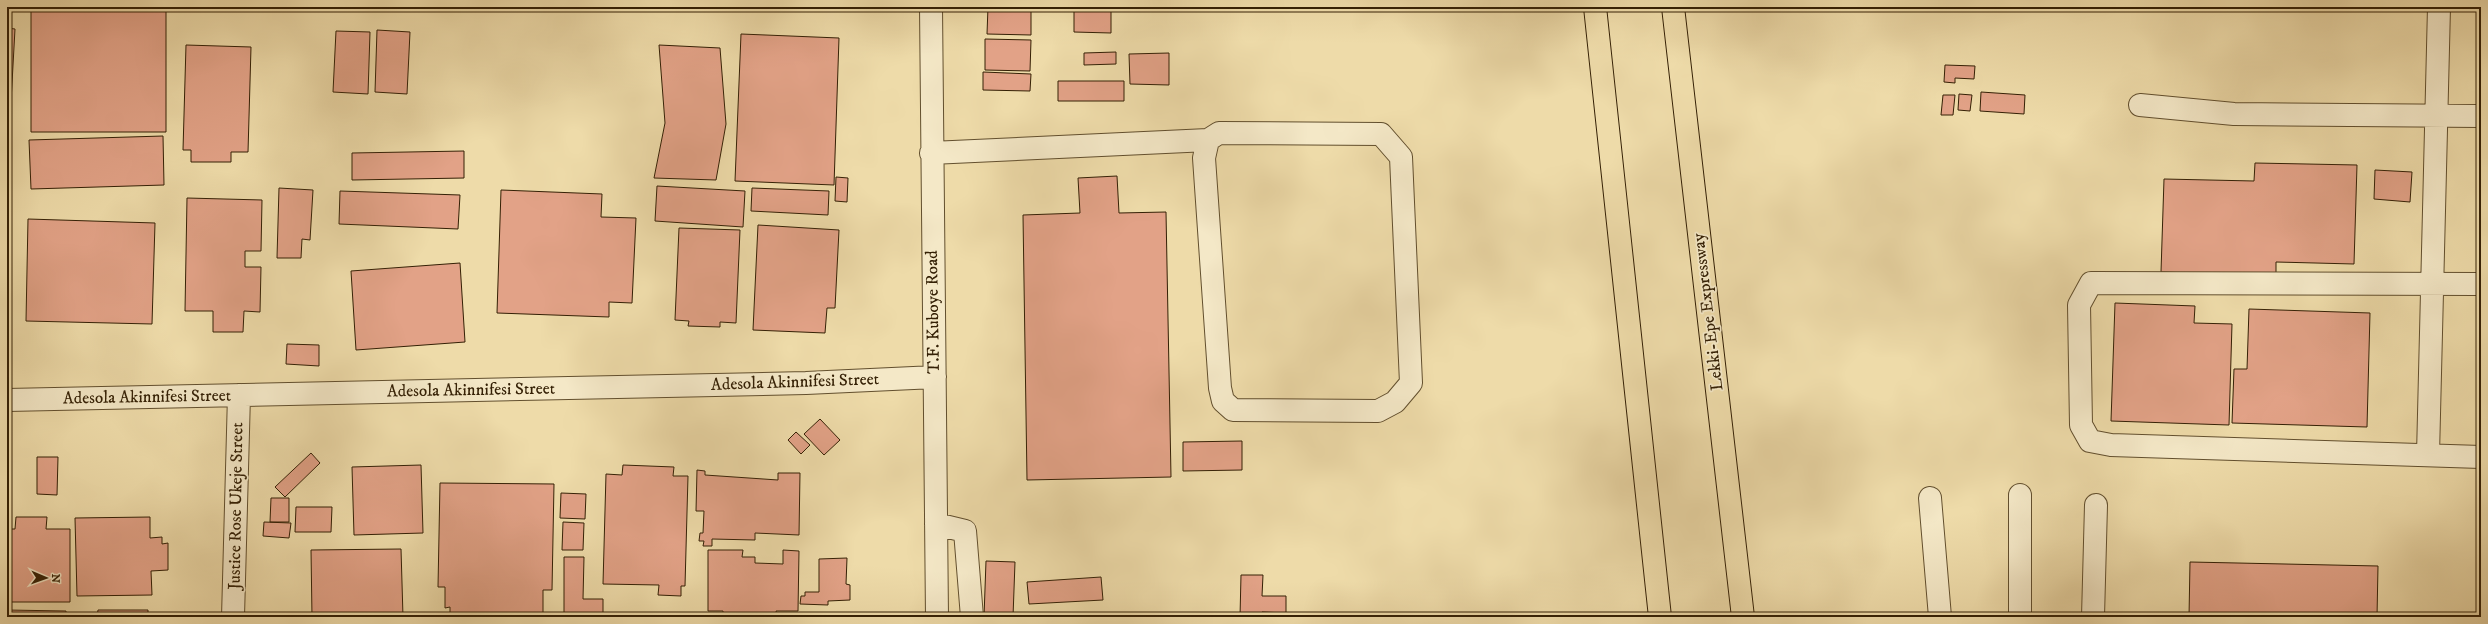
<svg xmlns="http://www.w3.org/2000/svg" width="2488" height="624" font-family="'IM FELL DW Pica',serif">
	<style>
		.building { fill: #e2a287; stroke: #342005 }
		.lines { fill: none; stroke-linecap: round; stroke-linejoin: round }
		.minor-casing { stroke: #624f2e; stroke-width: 24 }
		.highway-casing { stroke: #342005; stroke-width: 24 }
		.minor { stroke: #f4e8c7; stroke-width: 22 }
		.highway { stroke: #eedba9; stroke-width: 22 }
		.labels { text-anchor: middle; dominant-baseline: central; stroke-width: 3.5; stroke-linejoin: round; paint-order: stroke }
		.street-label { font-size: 17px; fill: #342005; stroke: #f4e8c7 }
	</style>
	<rect width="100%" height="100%" fill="#eedba9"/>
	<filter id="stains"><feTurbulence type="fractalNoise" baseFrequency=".005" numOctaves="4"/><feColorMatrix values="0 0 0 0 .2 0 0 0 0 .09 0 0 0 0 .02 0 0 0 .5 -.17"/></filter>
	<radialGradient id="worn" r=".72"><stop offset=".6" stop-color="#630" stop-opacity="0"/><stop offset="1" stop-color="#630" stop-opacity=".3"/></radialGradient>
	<path class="building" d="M 31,7 L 166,7 L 166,132 L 31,132 Z
		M 988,7 L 1031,7 L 1031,35 L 987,34 Z
		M 1074,7 L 1111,7 L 1111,33 L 1074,32 Z
		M 7,28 L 15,29 L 7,174 Z
		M 377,30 L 410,32 L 407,94 L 375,92 Z
		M 336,31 L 370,32 L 368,94 L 333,92 Z
		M 741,34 L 839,38 L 834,185 L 735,181 Z
		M 985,39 L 1031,40 L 1030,71 L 985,70 Z
		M 186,45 L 251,47 L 248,152 L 231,152 L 231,162 L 191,162 L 191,150 L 183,150 Z
		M 659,45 L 720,48 L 726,124 L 716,180 L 654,178 L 665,123 Z
		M 1116,52 L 1116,64 L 1084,65 L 1084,53 Z
		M 1169,53 L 1169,85 L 1130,84 L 1129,54 Z
		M 1945,65 L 1975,66 L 1974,79 L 1955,78 L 1955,83 L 1944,82 Z
		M 983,72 L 1031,74 L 1030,91 L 983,90 Z
		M 1058,81 L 1124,81 L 1124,101 L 1058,101 Z
		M 1981,92 L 2025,95 L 2024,114 L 1980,111 Z
		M 1959,94 L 1972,95 L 1970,111 L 1958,110 Z
		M 1943,95 L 1955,95 L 1953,115 L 1941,115 Z
		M 163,136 L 164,185 L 31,189 L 29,140 Z
		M 464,151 L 464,178 L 352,180 L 352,153 Z
		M 2255,163 L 2357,165 L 2354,264 L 2276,262 L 2276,276 L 2161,272 L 2164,179 L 2254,181 Z
		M 2375,170 L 2412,172 L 2410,202 L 2374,199 Z
		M 1117,176 L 1119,213 L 1166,212 L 1171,477 L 1027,480 L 1023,215 L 1080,213 L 1078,178 Z
		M 836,177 L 848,178 L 847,202 L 835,201 Z
		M 657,186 L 745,191 L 743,227 L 655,221 Z
		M 279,188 L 313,190 L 310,240 L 302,239 L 301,258 L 277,258 Z
		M 752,188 L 829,191 L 828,215 L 751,211 Z
		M 501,190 L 602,194 L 601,217 L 636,218 L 632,303 L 609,302 L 609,317 L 497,313 Z
		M 340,191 L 460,195 L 458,229 L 339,224 Z
		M 187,198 L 262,200 L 261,251 L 245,251 L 245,267 L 261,267 L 260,312 L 244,311 L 243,332 L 213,332 L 213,311 L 185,311 Z
		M 28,219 L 155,223 L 152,324 L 26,321 Z
		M 758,225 L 839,230 L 835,308 L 827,308 L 825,333 L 753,330 Z
		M 679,228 L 740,230 L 736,323 L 720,322 L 720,327 L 688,326 L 689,321 L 675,320 Z
		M 460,263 L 465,342 L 356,350 L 351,271 Z
		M 2115,303 L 2195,306 L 2194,323 L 2232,324 L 2229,425 L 2111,421 Z
		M 2249,309 L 2370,313 L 2367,427 L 2232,423 L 2234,369 L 2247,369 Z
		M 287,344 L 319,345 L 319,366 L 286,364 Z
		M 820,419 L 840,440 L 824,455 L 804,434 Z
		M 796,432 L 810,445 L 801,454 L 788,440 Z
		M 1242,441 L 1242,470 L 1183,471 L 1183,442 Z
		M 311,453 L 320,463 L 285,497 L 275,487 Z
		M 37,457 L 58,457 L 57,495 L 37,494 Z
		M 421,465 L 423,533 L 354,535 L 352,467 Z
		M 623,465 L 674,467 L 673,476 L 688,476 L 685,586 L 681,586 L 681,596 L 658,595 L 659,585 L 603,584 L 606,474 L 622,475 Z
		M 697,470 L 705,471 L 705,475 L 778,480 L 778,473 L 800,473 L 799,535 L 755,533 L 755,540 L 712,539 L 712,546 L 703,546 L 704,541 L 699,541 L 700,533 L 703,533 L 704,511 L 696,511 Z
		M 440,483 L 554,484 L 552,590 L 543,590 L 543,617 L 450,617 L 450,607 L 445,608 L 445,587 L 438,587 Z
		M 561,493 L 586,494 L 585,519 L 560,518 Z
		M 271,498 L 289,498 L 289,522 L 270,522 Z
		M 296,507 L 332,507 L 331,532 L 295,532 Z
		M 16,517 L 47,517 L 46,529 L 70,529 L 70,602 L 7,602 L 7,529 L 15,529 Z
		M 150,517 L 150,538 L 162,537 L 162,544 L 168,543 L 168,570 L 151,571 L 152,595 L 77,596 L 75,518 Z
		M 264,522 L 291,523 L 289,538 L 263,536 Z
		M 563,522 L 584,523 L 583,550 L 562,550 Z
		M 401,549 L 403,617 L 312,617 L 311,550 Z
		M 708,550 L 743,550 L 742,557 L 755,557 L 755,563 L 783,564 L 783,550 L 799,551 L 798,611 L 776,611 L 777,615 L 723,615 L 723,611 L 708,611 Z
		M 564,557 L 584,557 L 583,599 L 603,599 L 603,615 L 564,617 Z
		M 847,558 L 846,584 L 850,585 L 850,600 L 828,601 L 828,605 L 800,604 L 801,596 L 805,596 L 805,592 L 819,592 L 819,559 Z
		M 986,561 L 1015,562 L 1013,617 L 984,617 Z
		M 2190,562 L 2378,566 L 2377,617 L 2189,617 Z
		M 1241,575 L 1263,575 L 1262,596 L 1286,596 L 1286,613 L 1262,612 L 1262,617 L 1240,617 Z
		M 1101,577 L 1103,600 L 1029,604 L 1027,582 Z
		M 7,610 L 66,611 L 66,617 L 7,617 Z
		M 98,610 L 148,610 L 148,617 L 97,617 Z"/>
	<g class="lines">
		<defs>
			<path id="minor" d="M 931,7 L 937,617
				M 2140,105 L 2234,114 L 2481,116
				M 931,153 L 1208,140 L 1219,133 L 1381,134 L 1401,157 L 1411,383 L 1395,402 L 1378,411 L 1233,410 L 1223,401 L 1220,388 L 1204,158 L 1208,140
				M 2481,284 L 2091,283 L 2079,305 L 2081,425 L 2090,441 L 2111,445 L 2481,457
				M 7,400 L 806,383 L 935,377
				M 2428,455 L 2439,7
				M 2020,495 L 2020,617
				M 1930,498 L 1940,617
				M 936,524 L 965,531 L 972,617
				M 233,617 L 239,395
				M 2093,617 L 2096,505"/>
			<path id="highway" d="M 1595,7 L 1660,617
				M 1673,7 L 1743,617"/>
		</defs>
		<use href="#minor" class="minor-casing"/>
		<use href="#highway" class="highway-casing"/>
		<use href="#minor" class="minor"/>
		<use href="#highway" class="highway"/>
	</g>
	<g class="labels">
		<g class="street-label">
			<text transform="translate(933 312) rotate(-91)">T.F. Kuboye Road</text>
			<text transform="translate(1708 312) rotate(-97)">Lekki-Epe Expressway</text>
			<text transform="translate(795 382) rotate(-2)">Adesola Akinnifesi Street</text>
			<text transform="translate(471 390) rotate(-1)">Adesola Akinnifesi Street</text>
			<text transform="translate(147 397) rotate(-1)">Adesola Akinnifesi Street</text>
			<text transform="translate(236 506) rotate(-89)">Justice Rose Ukeje Street</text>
		</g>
	</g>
	<rect width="2488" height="624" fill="none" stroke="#eedba9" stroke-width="24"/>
	<rect x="8" y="8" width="2472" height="608" fill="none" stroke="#342005" stroke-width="2"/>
	<rect x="12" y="12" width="2464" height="600" fill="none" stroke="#342005"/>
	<g transform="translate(46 578) rotate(92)" stroke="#f4e8c7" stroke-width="3" paint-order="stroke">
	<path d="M0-3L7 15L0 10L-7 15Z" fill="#342005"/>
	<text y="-6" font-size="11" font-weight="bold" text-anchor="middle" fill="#342005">N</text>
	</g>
	<rect width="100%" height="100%" filter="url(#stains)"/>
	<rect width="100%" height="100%" fill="url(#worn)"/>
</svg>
